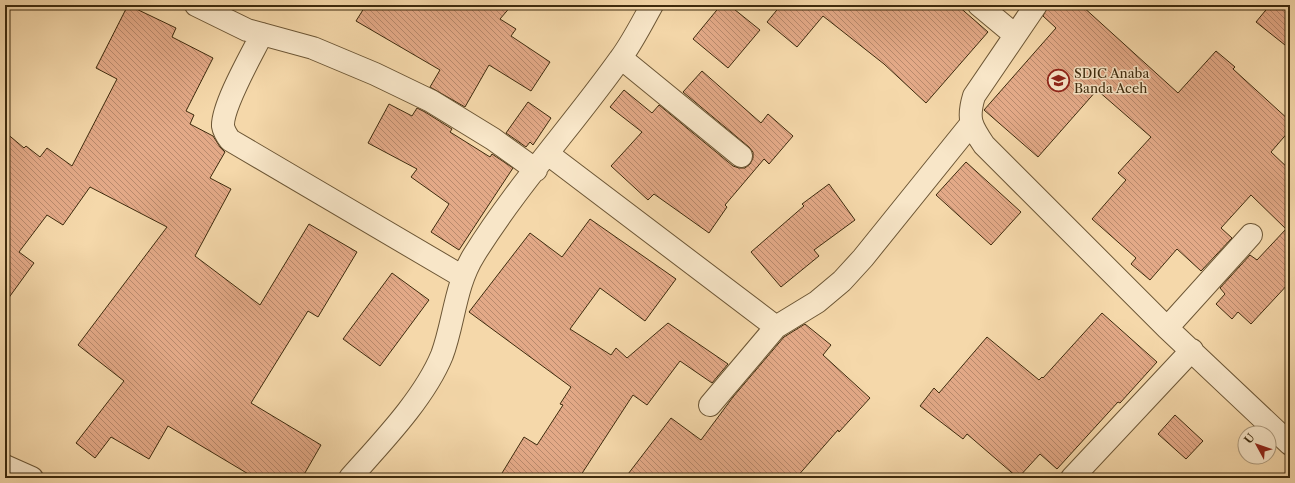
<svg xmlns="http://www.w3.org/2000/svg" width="1295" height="483" font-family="'Libre Caslon Text',serif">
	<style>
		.building { fill: url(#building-back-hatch); stroke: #3e2b0e }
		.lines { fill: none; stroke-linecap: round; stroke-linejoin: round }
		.minor-casing { stroke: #6c5635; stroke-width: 24 }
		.tertiary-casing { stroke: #6c5635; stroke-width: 24 }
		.minor { stroke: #f8e6c8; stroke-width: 22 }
		.tertiary { stroke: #f8e6c8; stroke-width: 22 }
		.labels { text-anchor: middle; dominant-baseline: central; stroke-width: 3; stroke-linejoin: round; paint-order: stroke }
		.poi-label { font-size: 13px; fill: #3e2b0e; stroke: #f8e6c8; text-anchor: start }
	</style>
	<defs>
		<pattern id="building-back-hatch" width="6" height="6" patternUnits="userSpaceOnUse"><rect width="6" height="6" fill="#e3a987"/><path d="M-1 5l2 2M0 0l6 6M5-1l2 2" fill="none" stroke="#b98a6d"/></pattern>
	</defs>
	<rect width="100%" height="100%" fill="#f5d8aa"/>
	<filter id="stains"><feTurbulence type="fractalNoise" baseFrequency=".005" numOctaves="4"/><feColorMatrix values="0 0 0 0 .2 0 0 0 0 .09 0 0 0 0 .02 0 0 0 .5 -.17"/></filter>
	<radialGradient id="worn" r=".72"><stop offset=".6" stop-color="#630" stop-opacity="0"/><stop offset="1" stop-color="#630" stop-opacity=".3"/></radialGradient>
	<path class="building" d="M 128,5 L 176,28 L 172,37 L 213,58 L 186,111 L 194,115 L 190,124 L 213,136 L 220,147 L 225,152 L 210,178 L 231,189 L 195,256 L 260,305 L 309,224 L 357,252 L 318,317 L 308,311 L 251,403 L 321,445 L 302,478 L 255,478 L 168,426 L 149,459 L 111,437 L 95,458 L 76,443 L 124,381 L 78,345 L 167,227 L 90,187 L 63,225 L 47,215 L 19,252 L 34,263 L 5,303 L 5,132 L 24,148 L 26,146 L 40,157 L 47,148 L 72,166 L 117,79 L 96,68 Z
		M 366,5 L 512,5 L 500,19 L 516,29 L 511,36 L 550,62 L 531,91 L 489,65 L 465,107 L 430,87 L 440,70 L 356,21 Z
		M 721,5 L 729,5 L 760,30 L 728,68 L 693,39 Z
		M 781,5 L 957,5 L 988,32 L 926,103 L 884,64 L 823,16 L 797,47 L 767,22 Z
		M 1048,5 L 1081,5 L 1178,93 L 1216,51 L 1235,67 L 1233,69 L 1290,121 L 1290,130 L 1271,152 L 1290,170 L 1290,282 L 1251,324 L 1238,312 L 1232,319 L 1216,304 L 1225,294 L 1220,288 L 1250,255 L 1257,260 L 1286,229 L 1251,195 L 1221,228 L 1232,238 L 1201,271 L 1177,249 L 1150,280 L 1131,264 L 1136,258 L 1092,219 L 1126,180 L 1118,173 L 1151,137 L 1097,90 L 1038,157 L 984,110 L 1056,28 L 1043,16 Z
		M 1270,5 L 1290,5 L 1290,49 L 1256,22 Z
		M 702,71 L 761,123 L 768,114 L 793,136 L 769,164 L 764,159 L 725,205 L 727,207 L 709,233 L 654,194 L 648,200 L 611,166 L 642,132 L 610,107 L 624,90 L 652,113 L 659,105 L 733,166 L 739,168 L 745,168 L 750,164 L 753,158 L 753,152 L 749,147 L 683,92 Z
		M 528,102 L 551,118 L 533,145 L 530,142 L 526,147 L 506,133 Z
		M 389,104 L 412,116 L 417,108 L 425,112 L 452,129 L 450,132 L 490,157 L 492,154 L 513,168 L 459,250 L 431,232 L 449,204 L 411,177 L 417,169 L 368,143 Z
		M 966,162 L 1021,212 L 991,245 L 936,195 Z
		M 829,184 L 855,220 L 814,250 L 819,256 L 781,287 L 751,252 L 804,206 L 802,204 Z
		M 590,219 L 676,279 L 645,321 L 600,288 L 570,329 L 611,355 L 616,348 L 627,358 L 668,323 L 728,364 L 712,383 L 680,361 L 647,405 L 633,395 L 579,478 L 499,478 L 524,437 L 537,445 L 563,405 L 560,404 L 571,387 L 469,312 L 530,233 L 562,257 Z
		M 392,273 L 429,300 L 380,366 L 343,339 Z
		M 1102,313 L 1157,362 L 1120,403 L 1118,402 L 1057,469 L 1040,454 L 1018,478 L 967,434 L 963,439 L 920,406 L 934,388 L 939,393 L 987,337 L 1039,380 L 1042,377 L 1043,378 Z
		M 805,324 L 831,345 L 823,355 L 870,398 L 839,432 L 838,430 L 796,478 L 625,478 L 671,418 L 701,440 L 733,397 L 784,337 Z
		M 1175,415 L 1203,441 L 1186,459 L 1158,434 Z"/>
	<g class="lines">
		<defs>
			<path id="minor" d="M 196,5 L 247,30 L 313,48 L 375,74 L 431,101 L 493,139 L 536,170
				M 979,5 L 1015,35
				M 1036,5 L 974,96 C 967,119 971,126 984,145 L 1167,328 L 1290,444
				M 262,34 C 252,54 222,106 223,126 C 224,132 227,136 230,140 L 463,277
				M 621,58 L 741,156
				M 548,154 L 776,327
				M 1167,328 L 1251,235
				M 710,405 L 776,327 L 817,302 L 842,281 L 863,258 L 971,124
				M 350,478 C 381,443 424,399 442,355 C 454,323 455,285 474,255 C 516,187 573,125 620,59 C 632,43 642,23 652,5
				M 1072,478 L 1192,350"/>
			<path id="tertiary" d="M 5,466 L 32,478"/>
		</defs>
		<use href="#minor" class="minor-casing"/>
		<use href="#tertiary" class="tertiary-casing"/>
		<use href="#minor" class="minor"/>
		<use href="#tertiary" class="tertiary"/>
	</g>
	<defs>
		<symbol id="school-ring" viewBox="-11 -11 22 22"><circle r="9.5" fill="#f8e6c8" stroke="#8f2418" stroke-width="1.5"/><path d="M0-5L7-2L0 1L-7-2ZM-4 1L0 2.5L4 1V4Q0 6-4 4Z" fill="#8f2418"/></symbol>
	</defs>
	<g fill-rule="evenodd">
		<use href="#school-ring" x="1046" y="68" width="25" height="25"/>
	</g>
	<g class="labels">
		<g class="poi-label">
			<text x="1074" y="73">SDIC Anaba<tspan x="1074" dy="15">Banda Aceh</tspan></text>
		</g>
	</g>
	<rect width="1295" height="483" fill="none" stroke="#f5d8aa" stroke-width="20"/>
	<rect x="6" y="6" width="1283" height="471" fill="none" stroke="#3e2b0e" stroke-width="2"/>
	<rect x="10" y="10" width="1275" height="463" fill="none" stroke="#3e2b0e"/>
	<g transform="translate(1257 445) rotate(310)"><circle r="19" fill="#f8e6c8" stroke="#ae9b7e"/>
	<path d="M0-3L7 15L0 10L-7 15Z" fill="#8f2418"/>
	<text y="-6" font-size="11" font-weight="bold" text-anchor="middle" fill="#3e2b0e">U</text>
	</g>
	<rect width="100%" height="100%" filter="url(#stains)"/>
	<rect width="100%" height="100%" fill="url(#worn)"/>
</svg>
